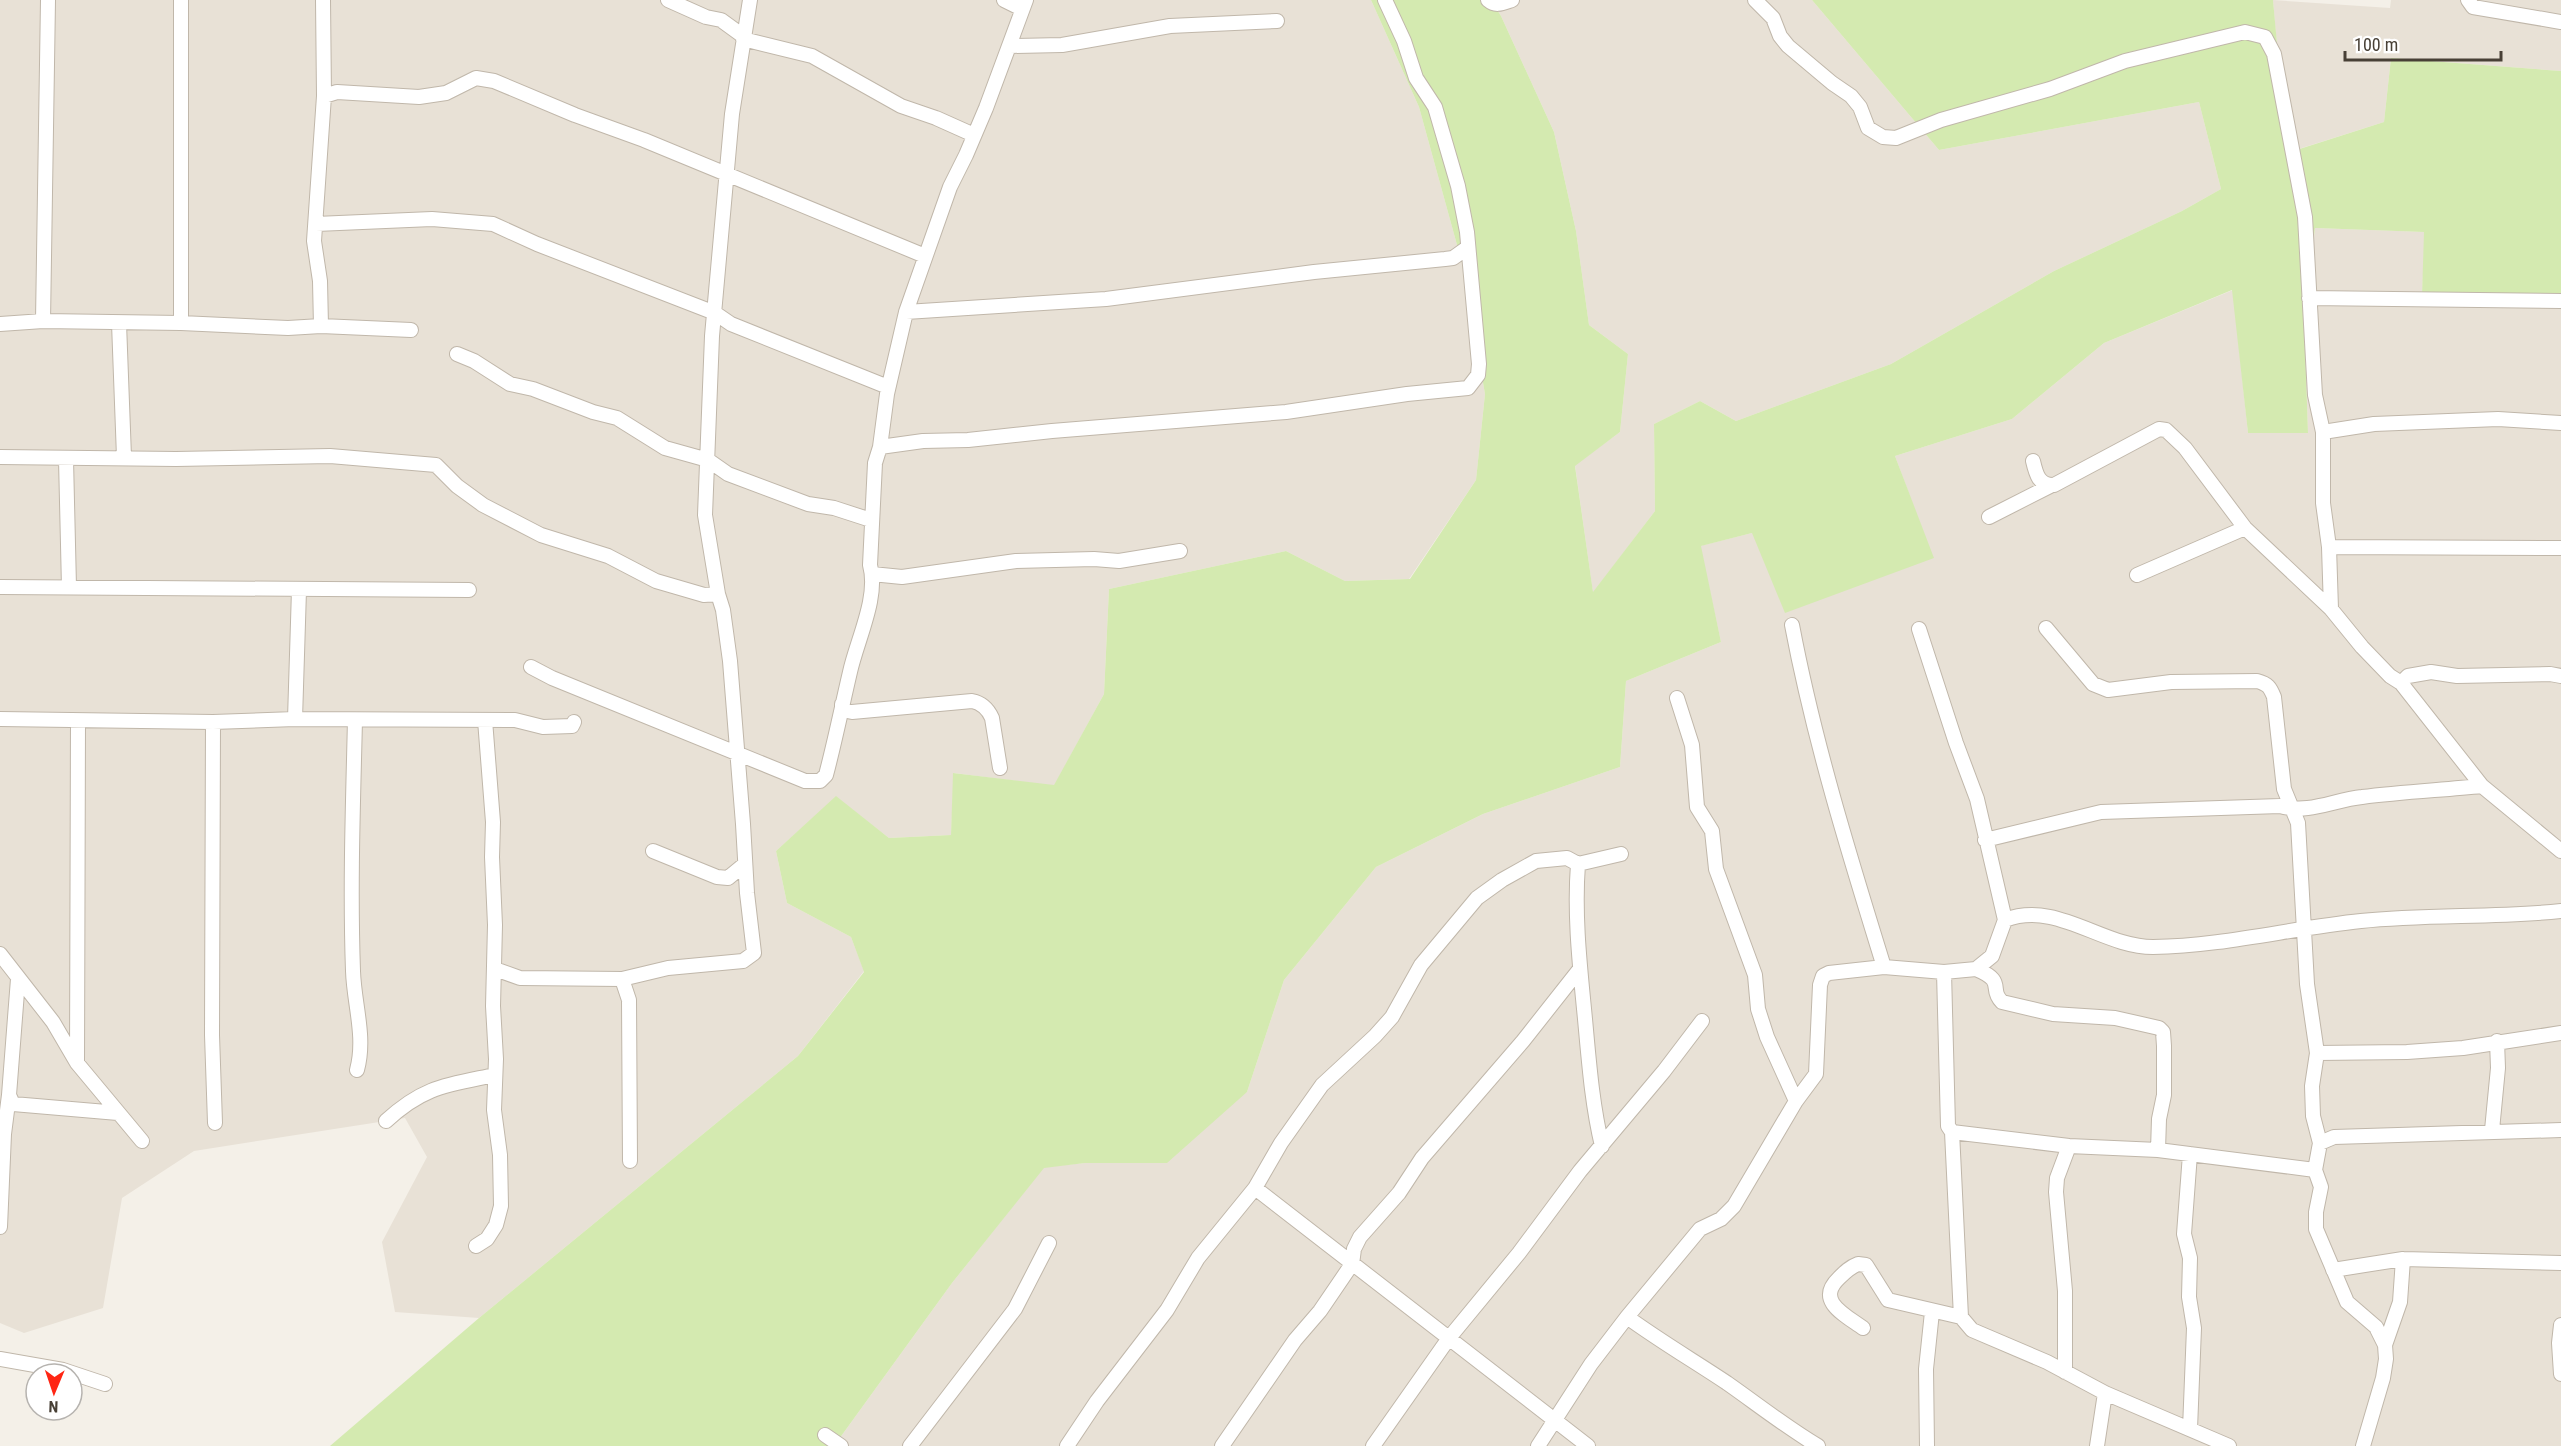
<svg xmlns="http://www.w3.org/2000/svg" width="2561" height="1446" font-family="'Roboto Condensed',sans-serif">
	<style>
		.residential { fill: #e8e1d6 }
		.green { fill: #d4eab0 }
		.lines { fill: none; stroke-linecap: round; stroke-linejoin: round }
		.minor-casing { stroke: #c0b7aa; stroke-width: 16 }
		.minor { stroke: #fff; stroke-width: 14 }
	</style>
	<rect width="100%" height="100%" fill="#f4f0e8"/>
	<path class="residential" d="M 0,0 L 1371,0 L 1419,107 L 1462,263 L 1485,394 L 1476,480 L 1409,579 L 1345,581 L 1286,551 L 1109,589 L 1104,694 L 1054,786 L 954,773 L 951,835 L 889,838 L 836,797 L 776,851 L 787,903 L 851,937 L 864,971 L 798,1056 L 479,1318 L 395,1312 L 382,1242 L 427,1157 L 405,1118 L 194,1151 L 122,1198 L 103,1308 L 24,1333 L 0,1323 Z
		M 1491,0 L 1812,0 L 1939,150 L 2199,102 L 2221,189 L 2182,211 L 2054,271 L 1891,364 L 1736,421 L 1700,401 L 1654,424 L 1655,511 L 1593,593 L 1575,465 L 1620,432 L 1628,354 L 1589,325 L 1576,231 L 1554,132 L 1501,16 Z
		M 2273,0 L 2390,8 L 2391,0 L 2561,0 L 2561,71 L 2391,58 L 2384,122 L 2286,153 Z
		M 2315,228 L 2425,232 L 2422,295 L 2561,295 L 2561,1446 L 834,1446 L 952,1283 L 1044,1167 L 1085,1163 L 1247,1092 L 1284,980 L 1376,867 L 1483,814 L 1620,767 L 1626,681 L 1721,642 L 1700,546 L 1752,533 L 1933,558 L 1895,456 L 2012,419 L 2104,343 L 2233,290 L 2248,433 L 2308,433 L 2304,316 Z"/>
	<path class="green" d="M 1371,0 L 1491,0 L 1501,16 L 1554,132 L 1576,231 L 1589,325 L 1628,354 L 1620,432 L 1575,466 L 1593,592 L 1655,511 L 1654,424 L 1700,401 L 1736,421 L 1891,364 L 2054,271 L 2182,211 L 2221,189 L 2199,102 L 1939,150 L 1812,0 L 2273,0 L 2287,153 L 2384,122 L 2391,58 L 2561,71 L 2561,295 L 2422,295 L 2424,232 L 2315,228 L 2304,316 L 2308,433 L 2248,433 L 2232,290 L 2104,343 L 2012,419 L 1895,456 L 1934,558 L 1785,613 L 1752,533 L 1701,546 L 1721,642 L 1626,681 L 1620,767 L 1483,814 L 1376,867 L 1284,980 L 1247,1092 L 1167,1163 L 1085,1163 L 1044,1168 L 952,1283 L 834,1446 L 330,1446 L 479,1318 L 798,1056 L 864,972 L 851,937 L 787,903 L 776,851 L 836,796 L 889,838 L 951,835 L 953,773 L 1054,785 L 1104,694 L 1109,589 L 1286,551 L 1345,581 L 1410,579 L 1476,480 L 1485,394 L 1462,263 L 1419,107 Z"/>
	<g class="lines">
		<defs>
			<path id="minor" d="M 181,0 L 181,323
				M 668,0 L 706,17 L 721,20 L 743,36
				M 1004,0 L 1022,9
				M 1488,0 C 1496,7 1503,3 1512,0
				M 1755,0 L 1773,18 L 1780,36 L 1788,46 L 1832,83 L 1851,96 L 1860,107 L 1868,128 L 1883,137 L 1896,138 L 1941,120 L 2050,89 L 2125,61 L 2245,32 L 2265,37 L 2274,54 L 2305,217 L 2315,395 L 2323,432
				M 2468,0 L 2473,7 L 2561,22
				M 743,39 L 812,56 L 901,106 L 936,118 L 974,135
				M 1010,46 L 1062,45 L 1170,26 L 1277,21
				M 324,96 L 337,92 L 419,97 L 446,93 L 476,78 L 494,81 L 575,115 L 644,140 L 925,256
				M 316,224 L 432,219 L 493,224 L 537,244 L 715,313 L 731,324 L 888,387
				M 2309,298 L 2561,301
				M 906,312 L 1106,299 L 1314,272 L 1445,259 L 1453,258 L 1467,248
				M 43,321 L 48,0
				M 119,323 L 124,457
				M 0,324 L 43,321 L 181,323 L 288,328 L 321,326 L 411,330
				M 321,326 L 320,281 L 314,241 L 324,96 L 323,0
				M 457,354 L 474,361 L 510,384 L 533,389 L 593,412 L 617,418 L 665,448 L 708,460 L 728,474 L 808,504 L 834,508 L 871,520
				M 880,447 L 923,441 L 968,440 L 1052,431 L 1286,412 L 1407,394 L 1468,388 L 1478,375 L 1479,364 L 1467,232 L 1458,186 L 1435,107 L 1416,78 L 1404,41 L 1385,0
				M 0,457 L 176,459 L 330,456 L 436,465 L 457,486 L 483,505 L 541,535 L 608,556 L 656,581 L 704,595 L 718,594
				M 66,459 L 69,587
				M 2033,461 C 2036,474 2039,486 2054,485 L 2159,429 L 2166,430 L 2185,448 L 2245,528 L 2331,609 L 2362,647 L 2390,676 L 2401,683 L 2482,786 L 2561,851
				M 1989,517 L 2050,486
				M 2329,547 L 2561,548
				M 872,574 L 902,577 L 1016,561 L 1094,559 L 1119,561 L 1180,551
				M 2137,575 L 2245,528
				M 0,587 L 469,590
				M 2331,609 L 2329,547 L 2323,503 L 2323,432 L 2374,424 L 2498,419 L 2561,423
				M 1792,625 C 1814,741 1849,854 1884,967
				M 2046,628 L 2093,684 L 2108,690 L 2171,682 L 2257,681 C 2268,684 2270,687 2274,697 L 2284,789 L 2298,823 L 2307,984 L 2317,1053 L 2312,1086 L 2313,1116 L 2320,1143 L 2315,1170 L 2321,1187 L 2316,1212 L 2316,1229 L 2347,1302 L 2376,1327 L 2385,1345 L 2386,1359 L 2383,1378 L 2363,1446
				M 1919,629 L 1956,743 L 1977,799 L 2005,920
				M 531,667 L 552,678 L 805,781 L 820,781 L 826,775 C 835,741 842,706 850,672 C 857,640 879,597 870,565 L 875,463 L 880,447 L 887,394 L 906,312 L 950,187 L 966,155 L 986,108 L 1026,0
				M 2401,683 L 2408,676 L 2431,672 L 2457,676 L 2550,674 L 2561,676
				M 842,704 L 842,710 L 852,712 L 972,701 C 982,703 988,709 992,718 L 1000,768
				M 0,719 L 213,722 L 295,719 L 299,590
				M 295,719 L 515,720 L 543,727 L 572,726 L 574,722
				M 355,720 C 353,803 350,887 353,971 C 354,1004 366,1037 357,1070
				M 213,722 L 212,1035 L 215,1123
				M 1985,840 L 2101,812 L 2280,806 C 2310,814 2333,800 2362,797 C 2401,792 2442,790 2482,786
				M 653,851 L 717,877 L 728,878 L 745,864
				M 1578,864 C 1574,916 1580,967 1585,1019 C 1589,1062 1592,1104 1602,1146
				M 0,954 L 53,1022 L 77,1063 L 142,1141
				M 495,969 L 520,978 L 622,979 L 629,1000 L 630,1161
				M 1976,969 C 2007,982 1988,988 2002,1002 L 2053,1014 L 2115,1018 L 2159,1028 L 2163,1032 L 2164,1046 L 2164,1095 L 2159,1119 L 2158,1150
				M 1944,972 L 1948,1126 L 1952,1132 L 2069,1146 L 2158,1150 L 2315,1170
				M 18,979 L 9,1095 L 13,1104 L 118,1113
				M 622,979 L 668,968 L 743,961 L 754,953 L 747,893 L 743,824 L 730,661 L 723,610 L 718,594 L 705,515 L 712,336 L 732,114 L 750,0
				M 2317,1053 L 2407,1052 L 2463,1048 L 2561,1033
				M 77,1063 L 78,721
				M 1796,1101 L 1816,1074 L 1820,985 L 1823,976 L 1829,973 L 1884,967 L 1944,972 L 1976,969 L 1992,956 L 2005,920 C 2057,900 2102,947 2153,947 C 2223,946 2292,928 2361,921 C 2427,914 2495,918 2561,911
				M 386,1121 C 424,1086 447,1085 495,1075
				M 2492,1130 L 2498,1068 L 2497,1041
				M 1952,1132 L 1961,1317
				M 2320,1143 L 2334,1137 L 2561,1130
				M 2190,1154 L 2184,1234 L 2190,1258 L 2189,1297 L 2194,1328 L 2190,1429
				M 1255,1188 L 1588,1446
				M 0,1227 L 4,1134 L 9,1095
				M 476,1246 L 487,1239 L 496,1225 L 501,1206 L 500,1155 L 494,1110 L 496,1059 L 493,1006 L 495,925 L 492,857 L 493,822 L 485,720
				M 2333,1270 L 2403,1259 L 2561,1263
				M 1627,1317 C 1660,1341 1694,1361 1727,1383 C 1757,1404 1786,1427 1818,1446
				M 2561,1325 L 2559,1343 L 2561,1374
				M 1863,1328 C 1845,1315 1815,1301 1839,1278 C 1845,1272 1850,1267 1858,1264 L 1866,1265 L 1888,1300 L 1961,1317 L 1972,1330 L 2047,1362 L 2105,1393 L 2229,1446
				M 2385,1345 L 2400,1302 L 2403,1259
				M 0,1359 L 63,1370 L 105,1384
				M 2065,1372 L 2065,1291 L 2056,1192 L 2057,1178 L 2069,1146
				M 825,1435 L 841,1446
				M 910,1446 L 1015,1309 L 1049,1243
				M 1067,1446 L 1097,1401 L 1167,1310 L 1198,1258 L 1255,1188 L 1281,1143 L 1322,1085 L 1375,1036 L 1392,1017 L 1421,965 L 1477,898 L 1502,880 L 1536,861 L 1567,858 L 1578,864 L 1621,854
				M 1222,1446 L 1295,1340 L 1320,1311 L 1352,1264 L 1354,1249 L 1360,1237 L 1399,1193 L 1422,1158 L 1523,1041 L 1579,970
				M 1373,1446 L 1449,1338 L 1519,1253 L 1580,1171 L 1664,1071 L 1702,1021
				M 1538,1446 L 1591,1364 L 1627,1317 L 1700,1229 L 1721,1219 L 1734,1206 L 1796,1101 L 1767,1037 L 1758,1009 L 1755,975 L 1716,869 L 1712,831 L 1697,807 L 1692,745 L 1677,698
				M 1927,1446 L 1926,1369 L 1932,1312
				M 2097,1446 L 2105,1393"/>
		</defs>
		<use href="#minor" class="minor-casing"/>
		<use href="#minor" class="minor"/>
	</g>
	<g transform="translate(54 1392) rotate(182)"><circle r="28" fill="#ffffff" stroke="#b6b3af" stroke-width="1.5"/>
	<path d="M0-4.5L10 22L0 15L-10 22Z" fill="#ff2614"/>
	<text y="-9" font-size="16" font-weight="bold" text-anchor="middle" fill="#484036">N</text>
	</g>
	<path d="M2345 51v9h156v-9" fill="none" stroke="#484036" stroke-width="3"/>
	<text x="2354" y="51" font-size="18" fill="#484036" stroke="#ffffff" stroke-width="4.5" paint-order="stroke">100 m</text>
</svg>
